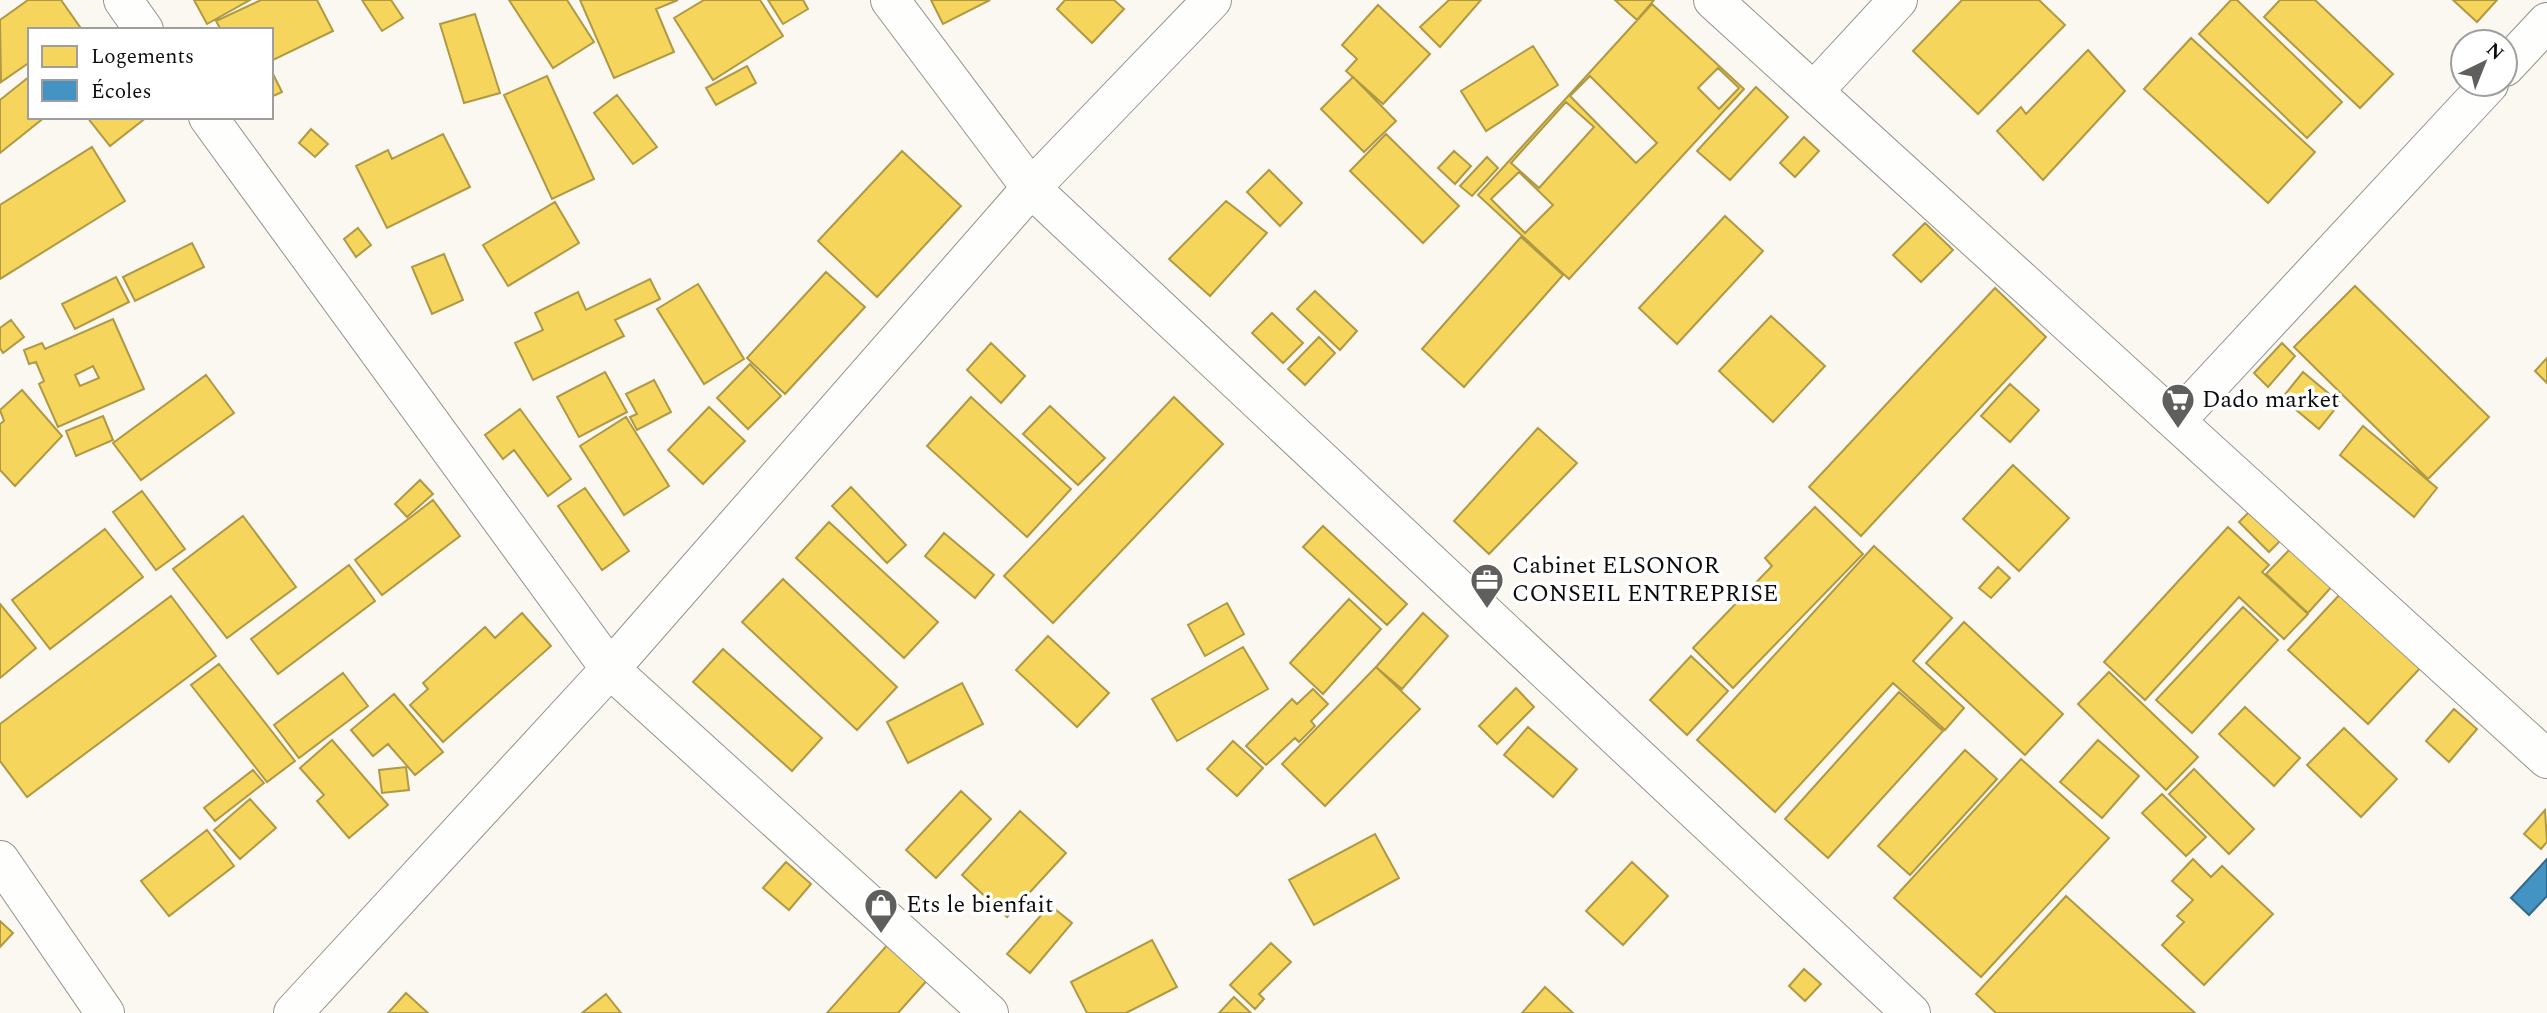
<svg xmlns="http://www.w3.org/2000/svg" width="2547" height="1013" font-family="Spectral,serif">
	<style>
		.homes { fill: #f6d55c; stroke: #b09944; stroke-width: 2; fill-rule: evenodd }
		.schools { fill: #4393c3; stroke: #326a8c; stroke-width: 2 }
		.lines { fill: none; stroke-linecap: round; stroke-linejoin: round }
		.minor-casing { stroke: #93928f; stroke-width: 40 }
		.minor { stroke: #fefefd; stroke-width: 38 }
		.labels { text-anchor: middle; dominant-baseline: central; stroke-width: 7; stroke-linejoin: round; paint-order: stroke }
		.poi-label { font-size: 24px; fill: #0c0c0c; stroke: #fff; text-anchor: start }
	</style>
	<rect width="100%" height="100%" fill="#faf8f0"/>
	<path class="homes" d="M 28,0 L 61,0 L 80,27 L 75,30 L 30,30 L 30,62 L 1,82 L 0,20 Z
		M 194,0 L 250,0 L 207,24 Z
		M 261,0 L 317,0 L 333,31 L 271,61 L 271,30 L 221,30 L 216,21 Z
		M 362,0 L 391,0 L 403,18 L 382,31 Z
		M 509,0 L 567,0 L 594,42 L 553,68 Z
		M 580,0 L 678,0 L 656,9 L 674,52 L 614,78 Z
		M 704,0 L 760,0 L 783,36 L 713,80 L 674,18 Z
		M 768,0 L 803,0 L 808,9 L 783,24 Z
		M 931,0 L 990,0 L 943,24 Z
		M 1065,0 L 1114,0 L 1124,9 L 1092,43 L 1057,9 Z
		M 1449,0 L 1481,0 L 1440,47 L 1420,27 Z
		M 1615,0 L 1654,0 L 1637,20 Z
		M 1962,0 L 2039,0 L 2065,25 L 1978,114 L 1913,51 Z
		M 2231,0 L 2237,0 L 2342,102 L 2307,138 L 2199,34 Z
		M 2280,0 L 2315,0 L 2393,74 L 2360,108 L 2264,17 Z
		M 2453,0 L 2497,0 L 2477,22 Z
		M 1652,4 L 1744,89 L 1569,279 L 1478,195 Z
		M 1378,5 L 1430,54 L 1383,104 L 1346,71 L 1357,59 L 1342,45 Z
		M 475,14 L 500,93 L 464,103 L 440,24 Z
		M 2191,38 L 2315,152 L 2268,203 L 2144,89 Z
		M 1533,46 L 1558,85 L 1486,131 L 1461,91 Z
		M 2088,50 L 2125,91 L 2043,180 L 1997,131 L 2021,107 L 2026,114 Z
		M 747,66 L 756,83 L 716,105 L 706,88 Z
		M 1718,68 L 1739,88 L 1719,109 L 1698,88 Z
		M 271,70 L 282,92 L 271,97 Z
		M 30,76 L 30,117 L 45,117 L 0,153 L 0,100 Z
		M 547,76 L 594,179 L 552,199 L 504,95 Z
		M 1590,76 L 1657,143 L 1636,163 L 1570,96 Z
		M 1353,77 L 1396,121 L 1364,152 L 1321,109 Z
		M 1756,87 L 1788,117 L 1730,180 L 1697,151 Z
		M 617,95 L 657,147 L 633,164 L 594,113 Z
		M 1566,102 L 1594,127 L 1539,188 L 1511,163 Z
		M 87,117 L 147,117 L 110,146 Z
		M 311,129 L 328,144 L 315,157 L 299,143 Z
		M 443,134 L 470,187 L 387,228 L 356,166 L 388,150 L 392,159 Z
		M 1386,134 L 1459,206 L 1423,243 L 1350,171 Z
		M 1804,137 L 1819,151 L 1795,177 L 1780,163 Z
		M 92,147 L 125,201 L 0,279 L 0,205 Z
		M 902,151 L 961,206 L 877,297 L 818,241 Z
		M 1454,151 L 1471,166 L 1455,184 L 1438,168 Z
		M 1487,157 L 1498,168 L 1472,196 L 1460,186 Z
		M 1269,170 L 1302,203 L 1280,226 L 1247,192 Z
		M 1519,172 L 1553,205 L 1525,233 L 1491,199 Z
		M 1226,201 L 1267,233 L 1210,296 L 1169,259 Z
		M 555,202 L 579,243 L 508,286 L 483,245 Z
		M 1725,216 L 1763,251 L 1677,344 L 1639,308 Z
		M 1925,223 L 1953,250 L 1921,282 L 1893,255 Z
		M 358,228 L 371,245 L 356,257 L 344,239 Z
		M 1521,237 L 1563,275 L 1464,387 L 1422,349 Z
		M 192,243 L 204,267 L 135,301 L 123,277 Z
		M 444,254 L 463,300 L 432,314 L 412,267 Z
		M 826,272 L 865,307 L 785,394 L 747,358 Z
		M 116,277 L 129,302 L 75,329 L 62,304 Z
		M 650,279 L 660,299 L 615,320 L 624,336 L 533,380 L 515,343 L 543,330 L 535,313 L 578,292 L 586,310 Z
		M 698,284 L 744,359 L 704,384 L 657,309 Z
		M 2355,286 L 2489,417 L 2428,479 L 2294,347 Z
		M 1995,288 L 2046,337 L 1861,536 L 1809,487 Z
		M 1315,291 L 1357,331 L 1340,350 L 1297,309 Z
		M 1272,313 L 1303,343 L 1283,363 L 1252,333 Z
		M 1771,316 L 1825,366 L 1773,422 L 1719,371 Z
		M 113,319 L 144,389 L 58,427 L 39,384 L 44,381 L 36,362 L 29,364 L 24,350 L 42,343 L 45,349 ZM 93,366 L 99,378 L 80,386 L 75,375 Z
		M 11,320 L 24,337 L 3,353 L 0,348 L 0,328 Z
		M 1319,337 L 1335,353 L 1305,385 L 1288,369 Z
		M 991,343 L 1025,376 L 1001,403 L 967,370 Z
		M 2282,343 L 2295,356 L 2268,387 L 2254,373 Z
		M 2547,358 L 2547,383 L 2535,371 Z
		M 750,364 L 781,396 L 748,429 L 717,398 Z
		M 605,372 L 627,412 L 579,437 L 557,397 Z
		M 2303,372 L 2340,403 L 2319,429 L 2282,398 Z
		M 206,375 L 234,413 L 141,480 L 113,443 Z
		M 654,380 L 671,412 L 637,430 L 630,417 L 637,414 L 626,394 Z
		M 2010,384 L 2039,410 L 2010,442 L 1981,416 Z
		M 22,390 L 62,436 L 15,486 L 0,470 L 0,424 L 4,421 L 0,410 Z
		M 971,397 L 1071,489 L 1027,537 L 927,446 Z
		M 1174,397 L 1223,444 L 1053,623 L 1004,576 Z
		M 1050,406 L 1105,458 L 1078,485 L 1023,434 Z
		M 709,407 L 745,441 L 703,484 L 668,450 Z
		M 520,409 L 571,479 L 548,496 L 514,450 L 503,459 L 485,435 Z
		M 103,416 L 113,440 L 76,456 L 66,431 Z
		M 626,417 L 669,486 L 624,515 L 580,446 Z
		M 2363,426 L 2437,488 L 2414,517 L 2340,455 Z
		M 1538,428 L 1577,463 L 1489,554 L 1454,521 Z
		M 2013,465 L 2069,518 L 2019,571 L 1963,519 Z
		M 420,480 L 433,494 L 407,517 L 395,504 Z
		M 851,487 L 906,545 L 887,563 L 832,506 Z
		M 585,488 L 629,551 L 602,570 L 558,506 Z
		M 142,491 L 185,549 L 156,570 L 113,512 Z
		M 433,500 L 460,536 L 382,595 L 355,560 Z
		M 2258,503 L 2288,533 L 2269,552 L 2239,522 Z
		M 1815,507 L 1863,554 L 1733,688 L 1693,648 L 1772,566 L 1765,558 Z
		M 243,516 L 296,587 L 227,638 L 173,569 Z
		M 829,522 L 938,622 L 904,658 L 796,558 Z
		M 1323,526 L 1407,604 L 1387,625 L 1303,547 Z
		M 2228,527 L 2269,565 L 2262,572 L 2308,614 L 2284,639 L 2239,597 L 2145,700 L 2104,662 Z
		M 105,529 L 143,577 L 50,649 L 12,600 Z
		M 944,533 L 994,575 L 975,598 L 925,556 Z
		M 1874,546 L 1952,618 L 1913,661 L 1964,708 L 1945,730 L 1893,683 L 1775,812 L 1697,740 Z
		M 2293,546 L 2334,584 L 2308,613 L 2266,574 Z
		M 349,565 L 375,601 L 278,674 L 251,639 Z
		M 1998,567 L 2010,578 L 1991,598 L 1979,588 Z
		M 783,579 L 897,687 L 857,730 L 742,622 Z
		M 2343,591 L 2423,665 L 2368,724 L 2288,650 Z
		M 171,596 L 216,656 L 27,797 L 0,761 L 0,724 Z
		M 1349,599 L 1381,629 L 1323,694 L 1290,663 Z
		M 1227,603 L 1244,634 L 1205,656 L 1188,625 Z
		M 0,604 L 36,648 L 0,678 Z
		M 2243,607 L 2278,640 L 2192,733 L 2156,700 Z
		M 522,613 L 551,646 L 443,742 L 410,705 L 428,689 L 423,683 L 485,627 L 495,638 Z
		M 1423,613 L 1448,636 L 1402,689 L 1376,667 Z
		M 1964,622 L 2063,714 L 2025,755 L 1926,663 Z
		M 1048,636 L 1109,693 L 1077,727 L 1016,670 Z
		M 1243,647 L 1268,689 L 1177,741 L 1152,699 Z
		M 723,649 L 822,738 L 792,771 L 693,682 Z
		M 1691,656 L 1728,691 L 1687,735 L 1650,700 Z
		M 219,664 L 295,761 L 267,782 L 191,685 Z
		M 1376,667 L 1420,709 L 1325,806 L 1282,764 Z
		M 2109,672 L 2198,757 L 2166,790 L 2078,704 Z
		M 343,673 L 368,706 L 299,758 L 274,725 Z
		M 962,683 L 983,724 L 908,763 L 887,722 Z
		M 1516,688 L 1534,707 L 1497,744 L 1479,726 Z
		M 1313,689 L 1328,704 L 1311,721 L 1315,726 L 1299,742 L 1295,738 L 1266,765 L 1246,746 L 1292,699 L 1297,704 Z
		M 1899,692 L 1943,731 L 1828,858 L 1785,819 Z
		M 394,694 L 443,752 L 415,775 L 388,744 L 373,756 L 351,730 Z
		M 2245,707 L 2300,758 L 2274,786 L 2219,734 Z
		M 2454,709 L 2477,729 L 2449,762 L 2426,741 Z
		M 1528,727 L 1577,769 L 1553,797 L 1504,755 Z
		M 2344,728 L 2397,779 L 2361,817 L 2307,765 Z
		M 332,740 L 388,805 L 349,838 L 317,801 L 324,795 L 300,768 Z
		M 2098,740 L 2139,776 L 2102,818 L 2060,782 Z
		M 1233,741 L 1263,768 L 1237,796 L 1207,769 Z
		M 1965,750 L 1997,779 L 1910,875 L 1878,846 Z
		M 2021,759 L 2109,838 L 1981,977 L 1894,898 Z
		M 406,767 L 409,790 L 382,793 L 379,770 Z
		M 2194,769 L 2254,829 L 2229,854 L 2169,794 Z
		M 253,770 L 264,783 L 215,821 L 204,808 Z
		M 961,791 L 991,819 L 936,878 L 906,850 Z
		M 2162,794 L 2206,837 L 2186,856 L 2142,813 Z
		M 250,799 L 276,828 L 240,859 L 214,830 Z
		M 2545,810 L 2547,842 L 2541,849 L 2524,834 Z
		M 1020,811 L 1066,853 L 1007,917 L 962,875 Z
		M 207,830 L 234,866 L 169,916 L 141,881 Z
		M 1375,834 L 1399,878 L 1314,925 L 1289,880 Z
		M 2193,859 L 2211,877 L 2222,866 L 2273,914 L 2204,985 L 2162,945 L 2184,922 L 2177,916 L 2193,900 L 2172,881 Z
		M 786,862 L 811,884 L 789,910 L 763,888 Z
		M 1632,862 L 1668,896 L 1623,945 L 1586,911 Z
		M 2066,896 L 2195,1013 L 1996,1013 L 1976,994 Z
		M 1050,905 L 1072,923 L 1030,973 L 1007,954 Z
		M 0,921 L 13,933 L 0,947 Z
		M 1152,940 L 1177,987 L 1126,1013 L 1087,1013 L 1071,982 Z
		M 890,942 L 930,977 L 898,1013 L 827,1013 Z
		M 1271,943 L 1291,962 L 1259,994 L 1264,999 L 1255,1009 L 1230,985 Z
		M 1804,969 L 1821,984 L 1805,1001 L 1789,986 Z
		M 1545,987 L 1573,1013 L 1522,1013 Z
		M 406,993 L 428,1013 L 388,1013 Z
		M 606,994 L 621,1013 L 582,1013 Z
		M 1234,997 L 1251,1013 L 1219,1013 Z"/>
	<path class="schools" d="M 2547,859 L 2547,896 L 2529,915 L 2511,898 Z"/>
	<g class="lines">
		<defs>
			<path id="minor" d="M 123,0 L 144,30
				M 890,0 L 1031,188 L 1911,1013
				M 1713,0 L 2547,759
				M 2505,67 L 2547,22
				M 1814,91 L 1898,0
				M 208,117 L 610,669 L 989,1013
				M 2176,421 L 2489,84
				M 0,860 L 105,1013
				M 293,1013 L 610,669 L 1031,188 L 1212,0"/>
		</defs>
		<use href="#minor" class="minor-casing"/>
		<use href="#minor" class="minor"/>
	</g>
	<defs>
		<symbol id="supermarket-pin" viewBox="-11 -11 22 30"><path d="M0 17L-7.5 6A9.5 9.5 0 1 1 7.5 6Z" fill="#5f5f5c" stroke="#fff"/><path d="M-6-5.5h2.5l.6 2H6L4.5 2H-2.5L-4.4-4H-6ZM-1.5 3.2a1.3 1.3 0 1 0 .1 0ZM3 3.2a1.3 1.3 0 1 0 .1 0Z" fill="#fff"/></symbol>
		<symbol id="office-pin" viewBox="-11 -11 22 30"><path d="M0 17L-7.5 6A9.5 9.5 0 1 1 7.5 6Z" fill="#5f5f5c" stroke="#fff"/><path d="M-6-3h4V-5.5h4V-3h4V5H-6ZM-1-4.5V-3h2v-1.5ZM-6 0V1H6V0Z" fill="#fff"/></symbol>
		<symbol id="shop-pin" viewBox="-11 -11 22 30"><path d="M0 17L-7.5 6A9.5 9.5 0 1 1 7.5 6Z" fill="#5f5f5c" stroke="#fff"/><path d="M-5-2.5h2.3a2.7 3.5 0 0 1 5.4 0H5L5.5 6h-11ZM-1.5-2.5h3a1.5 2.3 0 0 0-3 0Z" fill="#fff"/></symbol>
	</defs>
	<g fill-rule="evenodd">
		<use href="#supermarket-pin" x="2159" y="381" width="38" height="52"/>
		<use href="#office-pin" x="1468" y="561" width="38" height="52"/>
		<use href="#shop-pin" x="862" y="886" width="38" height="52"/>
	</g>
	<g class="labels">
		<g class="poi-label">
			<text x="2202" y="400">Dado market</text>
			<text x="1512" y="566">Cabinet ELSONOR<tspan x="1512" dy="28">CONSEIL ENTREPRISE</tspan></text>
			<text x="906" y="905">Ets le bienfait</text>
		</g>
	</g>
	<rect x="28" y="28" width="245" height="91" fill="#ffffff" stroke="#9e9e9e" stroke-width="2"/>
	<rect x="42" y="46" width="35" height="21" fill="#f6d55c" stroke="#9e9e9e" stroke-width="2"/>
	<text x="91" y="63" font-size="21" fill="#0c0c0c">Logements</text>
	<rect x="42" y="80" width="35" height="21" fill="#4393c3" stroke="#9e9e9e" stroke-width="2"/>
	<text x="91" y="98" font-size="21" fill="#0c0c0c">Écoles</text>
	<g transform="translate(2484 63) rotate(43)"><circle r="33" fill="#ffffff" stroke="#9e9e9e" stroke-width="2"/>
	<path d="M0-5L12 26L0 18L-12 26Z" fill="#5f5f5c"/>
	<text y="-10" font-size="19" font-weight="bold" text-anchor="middle" fill="#0c0c0c">N</text>
	</g>
</svg>
